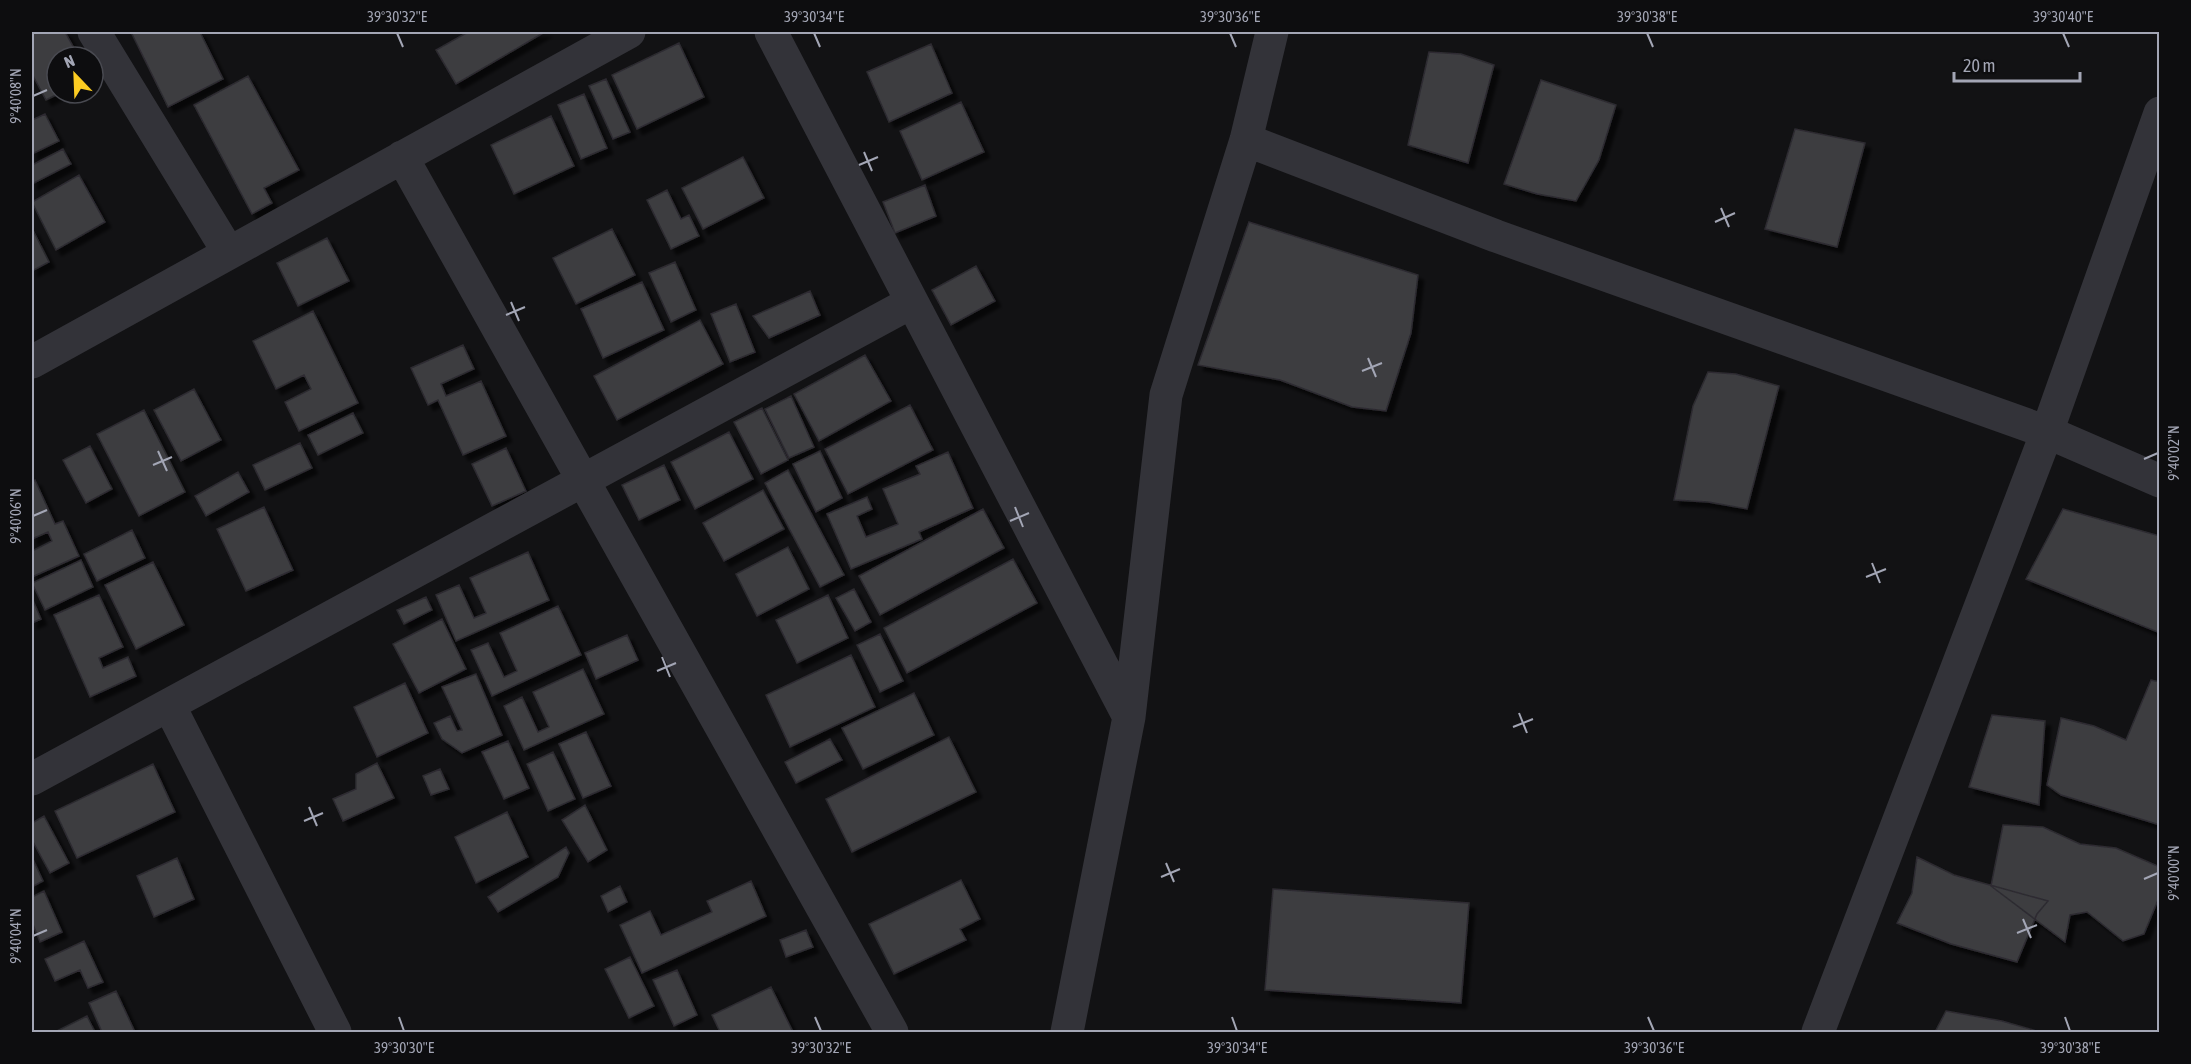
<svg xmlns="http://www.w3.org/2000/svg" width="2191" height="1064" font-family="'Asap Condensed',sans-serif">
	<style>
		.building { fill: #3c3c41; stroke: #2d2c30; stroke-width: 1.5; filter: url(#shadow) }
		.lines { fill: none; stroke-linecap: round; stroke-linejoin: round }
		.minor { stroke: #333339; stroke-width: 33 }
		.ticks { fill: none; stroke: #a3a6b5; stroke-width: 2 }
		.neatline { fill: none; stroke: #a3a6b5; stroke-width: 2 }
		.ticks-label { font-size: 15px; text-anchor: middle; fill: #a3a6b5 }
	</style>
	<defs>
		<filter id="shadow"><feDropShadow dx="5.5" dy="5.5" stdDeviation="1.5" flood-color="#0009"/></filter>
	</defs>
	<rect width="100%" height="100%" fill="#121214"/>
	<path class="building" d="M 32,32 L 65,32 L 79,57 L 57,57 L 57,93 L 60,93 L 46,100 L 32,74 Z
		M 131,32 L 200,32 L 223,79 L 168,107 Z
		M 468,32 L 545,32 L 456,84 L 436,50 Z
		M 679,43 L 704,97 L 637,129 L 612,75 Z
		M 931,44 L 952,93 L 889,122 L 867,72 Z
		M 1429,52 L 1461,54 L 1494,65 L 1468,163 L 1408,145 Z
		M 248,76 L 299,170 L 264,188 L 272,203 L 252,214 L 194,105 Z
		M 606,79 L 630,132 L 613,139 L 589,86 Z
		M 1541,80 L 1616,105 L 1599,160 L 1576,201 L 1537,194 L 1504,184 Z
		M 584,94 L 607,148 L 581,159 L 558,105 Z
		M 961,102 L 984,152 L 922,180 L 900,131 Z
		M 45,114 L 59,141 L 32,154 L 32,120 Z
		M 551,116 L 574,166 L 514,194 L 491,145 Z
		M 1795,129 L 1865,143 L 1837,247 L 1765,229 Z
		M 63,149 L 71,164 L 32,184 L 32,165 Z
		M 743,157 L 764,198 L 703,229 L 682,188 Z
		M 79,175 L 105,222 L 56,250 L 32,202 Z
		M 925,185 L 936,216 L 895,233 L 883,202 Z
		M 667,190 L 681,219 L 689,215 L 699,236 L 671,249 L 647,200 Z
		M 1249,222 L 1418,275 L 1411,333 L 1386,411 L 1352,407 L 1280,380 L 1198,365 Z
		M 32,228 L 49,262 L 32,271 Z
		M 612,229 L 635,275 L 576,304 L 553,258 Z
		M 327,238 L 349,281 L 298,306 L 277,263 Z
		M 675,262 L 696,310 L 671,322 L 649,273 Z
		M 976,266 L 995,301 L 951,325 L 932,290 Z
		M 642,282 L 664,330 L 603,358 L 581,309 Z
		M 810,291 L 820,315 L 769,338 L 753,316 Z
		M 736,304 L 755,352 L 730,362 L 711,314 Z
		M 313,311 L 358,403 L 299,431 L 285,402 L 311,389 L 304,375 L 276,389 L 253,341 Z
		M 700,320 L 723,364 L 617,420 L 594,376 Z
		M 463,345 L 474,369 L 441,384 L 446,396 L 481,381 L 506,436 L 463,455 L 438,400 L 428,405 L 411,368 Z
		M 865,355 L 891,401 L 819,441 L 794,394 Z
		M 1708,372 L 1736,374 L 1779,386 L 1747,509 L 1708,502 L 1674,500 L 1693,406 Z
		M 194,389 L 221,440 L 181,461 L 154,410 Z
		M 791,396 L 814,447 L 789,458 L 765,409 Z
		M 910,405 L 933,450 L 848,494 L 825,449 Z
		M 762,408 L 788,460 L 761,474 L 734,422 Z
		M 144,410 L 185,492 L 139,516 L 97,434 Z
		M 353,413 L 363,433 L 318,455 L 308,435 Z
		M 729,432 L 753,479 L 695,509 L 671,462 Z
		M 300,443 L 312,468 L 265,490 L 253,465 Z
		M 90,446 L 112,489 L 86,503 L 63,460 Z
		M 506,448 L 526,491 L 492,506 L 472,464 Z
		M 820,451 L 842,498 L 816,512 L 793,464 Z
		M 948,452 L 973,508 L 919,532 L 922,539 L 851,569 L 827,514 L 867,497 L 872,509 L 857,516 L 866,537 L 898,524 L 883,489 L 920,474 L 916,466 Z
		M 664,465 L 680,500 L 639,520 L 622,485 Z
		M 788,470 L 844,575 L 820,587 L 765,483 Z
		M 238,472 L 249,492 L 206,516 L 195,496 Z
		M 35,480 L 55,524 L 63,521 L 79,556 L 32,577 L 32,551 L 52,541 L 48,532 L 32,539 L 32,482 Z
		M 763,490 L 784,529 L 724,561 L 703,523 Z
		M 264,507 L 293,570 L 246,591 L 217,529 Z
		M 983,509 L 1004,548 L 880,615 L 859,576 Z
		M 2063,509 L 2160,536 L 2160,633 L 2026,579 Z
		M 132,530 L 145,558 L 97,581 L 84,554 Z
		M 788,547 L 809,589 L 757,616 L 736,574 Z
		M 528,552 L 549,600 L 456,641 L 436,595 L 459,585 L 474,618 L 486,613 L 470,578 Z
		M 1013,559 L 1037,603 L 907,673 L 884,628 Z
		M 81,560 L 93,587 L 45,610 L 32,583 Z
		M 153,562 L 184,625 L 136,649 L 105,585 Z
		M 854,589 L 871,622 L 855,631 L 836,598 Z
		M 99,595 L 123,647 L 99,658 L 103,668 L 128,657 L 136,676 L 90,697 L 54,615 Z
		M 828,595 L 848,638 L 797,663 L 776,620 Z
		M 426,597 L 432,610 L 404,624 L 397,610 Z
		M 32,598 L 41,619 L 32,623 Z
		M 558,606 L 581,655 L 492,696 L 471,650 L 488,643 L 504,677 L 517,671 L 500,633 Z
		M 442,619 L 466,669 L 419,693 L 393,644 Z
		M 880,634 L 903,681 L 880,692 L 857,645 Z
		M 627,635 L 638,660 L 596,679 L 585,653 Z
		M 851,655 L 875,707 L 790,747 L 766,695 Z
		M 583,669 L 604,714 L 524,750 L 504,706 L 522,697 L 538,732 L 549,727 L 533,692 Z
		M 476,674 L 502,735 L 462,753 L 442,739 L 434,723 L 450,716 L 457,731 L 462,730 L 442,687 Z
		M 2151,680 L 2160,682 L 2160,825 L 2061,795 L 2047,785 L 2061,718 L 2094,726 L 2126,740 Z
		M 405,683 L 428,733 L 377,757 L 354,707 Z
		M 914,693 L 934,735 L 863,769 L 842,728 Z
		M 1992,715 L 2045,721 L 2039,805 L 1969,787 Z
		M 586,732 L 611,786 L 583,798 L 559,744 Z
		M 949,737 L 976,792 L 852,852 L 826,799 Z
		M 830,739 L 842,760 L 796,783 L 785,762 Z
		M 508,741 L 529,788 L 504,799 L 482,752 Z
		M 553,752 L 575,799 L 548,811 L 527,764 Z
		M 377,763 L 394,798 L 343,821 L 333,799 L 356,789 L 356,774 Z
		M 153,764 L 175,812 L 77,858 L 55,811 Z
		M 440,769 L 449,789 L 431,795 L 423,776 Z
		M 585,805 L 607,850 L 588,862 L 562,820 Z
		M 507,812 L 528,857 L 476,883 L 455,837 Z
		M 44,816 L 69,863 L 50,873 L 32,840 L 32,823 Z
		M 2003,825 L 2043,827 L 2080,844 L 2116,848 L 2160,867 L 2160,895 L 2144,934 L 2123,941 L 2087,912 L 2070,915 L 2065,942 L 1991,886 Z
		M 566,847 L 569,853 L 558,877 L 498,912 L 488,897 Z
		M 32,857 L 43,881 L 32,887 Z
		M 1917,857 L 1954,875 L 2048,901 L 2037,914 L 2017,962 L 1951,944 L 1897,923 L 1912,893 Z
		M 177,858 L 194,899 L 154,917 L 137,876 Z
		M 961,880 L 980,919 L 960,929 L 966,940 L 894,974 L 869,924 Z
		M 751,881 L 766,916 L 642,973 L 620,925 L 650,911 L 661,935 L 712,912 L 707,901 Z
		M 620,886 L 627,902 L 608,912 L 601,896 Z
		M 1273,889 L 1469,903 L 1461,1003 L 1265,990 Z
		M 44,891 L 62,932 L 40,942 L 32,922 L 32,897 Z
		M 806,930 L 813,947 L 786,957 L 780,940 Z
		M 84,941 L 103,982 L 88,988 L 80,970 L 55,981 L 45,959 Z
		M 630,957 L 654,1006 L 629,1018 L 605,969 Z
		M 677,970 L 697,1015 L 674,1026 L 653,980 Z
		M 771,987 L 793,1032 L 720,1032 L 712,1015 Z
		M 116,991 L 135,1032 L 102,1032 L 89,1003 Z
		M 1946,1011 L 2002,1021 L 2040,1032 L 1935,1032 Z
		M 87,1016 L 95,1032 L 55,1032 Z"/>
	<g class="lines">
		<path class="minor" d="M 94,32 L 229,253
			M 771,32 L 1129,717
			M 1246,140 L 1496,236 L 2047,432 L 2160,481
			M 402,157 L 892,1032
			M 32,362 L 629,32
			M 169,705 L 335,1032
			M 32,779 L 912,302
			M 1067,1032 L 1129,717 L 1166,395 L 1246,140 L 1272,32
			M 1818,1032 L 2047,432 L 2160,113"/>
	</g>
	<path class="ticks" d="M 397,33 L 403,47M 814,33 L 820,47M 1230,33 L 1236,47M 1647,33 L 1653,47M 2063,33 L 2069,47M 33,96 L 47,90M 864,152 L 872,171M 859,165 L 878,157M 1721,208 L 1729,227M 1715,222 L 1735,213M 511,302 L 519,321M 506,315 L 525,307M 1368,358 L 1376,377M 1362,371 L 1382,363M 158,451 L 167,471M 2144,459 L 2158,453M 153,465 L 172,457M 1015,507 L 1023,527M 33,516 L 47,510M 1010,521 L 1029,513M 1872,563 L 1880,583M 1866,577 L 1886,569M 662,657 L 670,677M 657,671 L 676,663M 1519,713 L 1527,733M 1513,727 L 1533,719M 309,807 L 317,826M 304,821 L 323,813M 1166,863 L 1174,882M 1161,877 L 1180,869M 2144,879 L 2158,873M 2023,919 L 2031,938M 2017,933 L 2037,925M 33,936 L 47,930M 399,1017 L 404,1031M 815,1017 L 821,1031M 1232,1017 L 1237,1031M 1648,1017 L 1654,1031M 2065,1017 L 2070,1031"/>
	<rect width="2191" height="1064" fill="none" stroke="#0d0d0f" stroke-width="66"/>
	<g transform="translate(75 75) rotate(337)"><circle r="28" fill="#0d0d0f" stroke="#494a51" stroke-width="1.5"/>
	<path d="M0-4.5L10 22L0 15L-10 22Z" fill="#fccc22"/>
	<text y="-9" font-size="16" font-weight="bold" text-anchor="middle" fill="#a3a6b5">N</text>
	</g>
	<path d="M1954 72v9h126v-9" fill="none" stroke="#a3a6b5" stroke-width="3"/>
	<text x="1963" y="72" font-size="18" fill="#a3a6b5" stroke="#0d0d0f" stroke-width="4.5" paint-order="stroke">20 m</text>
	<rect x="33" y="33" width="2125" height="998" class="neatline"/>
	<g class="ticks-label">
		<text x="397" y="22">39°30'32"E</text>
		<text x="814" y="22">39°30'34"E</text>
		<text x="1230" y="22">39°30'36"E</text>
		<text x="1647" y="22">39°30'38"E</text>
		<text x="2063" y="22">39°30'40"E</text>
		<text transform="translate(16 96) rotate(-90)" y="5">9°40'08"N</text>
		<text transform="translate(2174 453) rotate(-90)" y="5">9°40'02"N</text>
		<text transform="translate(16 516) rotate(-90)" y="5">9°40'06"N</text>
		<text transform="translate(2174 873) rotate(-90)" y="5">9°40'00"N</text>
		<text transform="translate(16 936) rotate(-90)" y="5">9°40'04"N</text>
		<text x="404" y="1053">39°30'30"E</text>
		<text x="821" y="1053">39°30'32"E</text>
		<text x="1237" y="1053">39°30'34"E</text>
		<text x="1654" y="1053">39°30'36"E</text>
		<text x="2070" y="1053">39°30'38"E</text>
	</g>
</svg>
